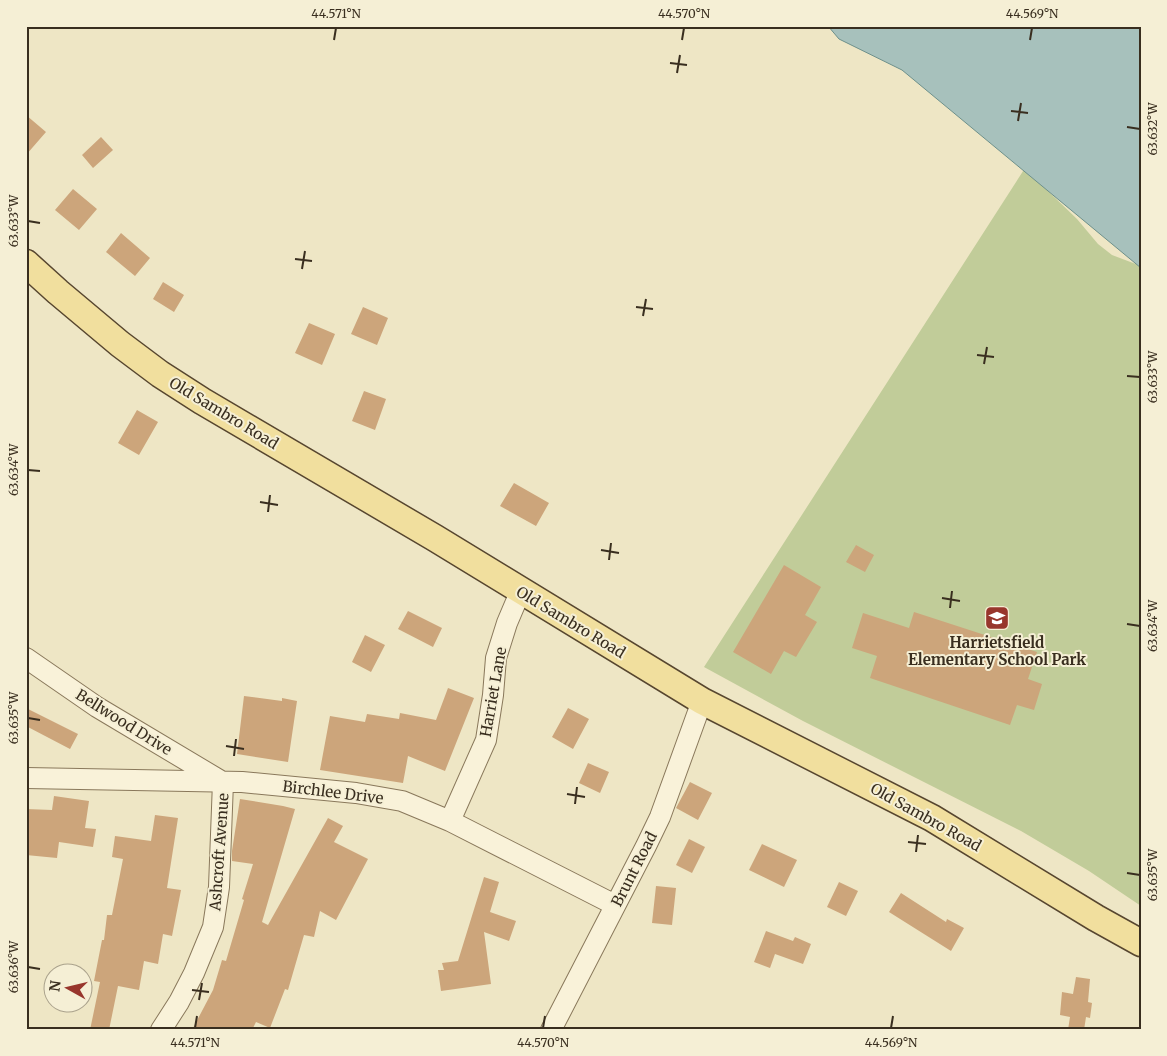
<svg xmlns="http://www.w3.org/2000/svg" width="1167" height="1056" font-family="Merriweather,serif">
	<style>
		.green { fill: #c1cc99 }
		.water { fill: #a7c1bc; stroke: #6d908b }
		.building { fill: #cca57b }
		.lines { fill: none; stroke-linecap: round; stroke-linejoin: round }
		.minor-casing { stroke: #89785b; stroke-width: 22 }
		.major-casing { stroke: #57462f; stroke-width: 29 }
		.minor { stroke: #f9f2d9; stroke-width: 20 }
		.major { stroke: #f1df9e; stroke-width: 26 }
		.ticks { fill: none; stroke: #392e1f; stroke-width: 2 }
		.labels { text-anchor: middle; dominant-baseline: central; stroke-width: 4; stroke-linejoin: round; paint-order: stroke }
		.street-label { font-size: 15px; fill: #392e1f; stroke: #f5efd5 }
		.poi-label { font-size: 15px; font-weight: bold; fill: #392e1f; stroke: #f5efd5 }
		.neatline { fill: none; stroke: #392e1f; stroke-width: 2 }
		.ticks-label { font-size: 12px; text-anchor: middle; fill: #392e1f }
	</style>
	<rect width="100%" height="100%" fill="#eee6c5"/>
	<path class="green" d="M 1027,165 L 1037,175 L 1049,192 L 1077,219 L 1098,244 L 1112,255 L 1141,266 L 1141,906 L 1089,871 L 1021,831 L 803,721 L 704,667 Z"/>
	<path class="water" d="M 828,26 L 1141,26 L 1141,268 L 902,70 L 839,39 Z"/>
	<path class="building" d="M 26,115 L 46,132 L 26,155 Z
		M 101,137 L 113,150 L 93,168 L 82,155 Z
		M 73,189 L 97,209 L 79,230 L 55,210 Z
		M 121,233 L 150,258 L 135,276 L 106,252 Z
		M 163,282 L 184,295 L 174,312 L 153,299 Z
		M 363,307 L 388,318 L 377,345 L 351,334 Z
		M 309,323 L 335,334 L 322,365 L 295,353 Z
		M 364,391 L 386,399 L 375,430 L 352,421 Z
		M 137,410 L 158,422 L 139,455 L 118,443 Z
		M 514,483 L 549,503 L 536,526 L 500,506 Z
		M 856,545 L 874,555 L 865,572 L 846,562 Z
		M 784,565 L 821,587 L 805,615 L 817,622 L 796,657 L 784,651 L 771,674 L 733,652 Z
		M 408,611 L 442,628 L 433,647 L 398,629 Z
		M 914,612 L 1037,652 L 1028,679 L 1042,684 L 1034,710 L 1017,705 L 1010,725 L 870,678 L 877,656 L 852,648 L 863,613 L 909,628 Z
		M 365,635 L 385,645 L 371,672 L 352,662 Z
		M 448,688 L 474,698 L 445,771 L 408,756 L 403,783 L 320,770 L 330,716 L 365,722 L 367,714 L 399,719 L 400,713 L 436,720 Z
		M 244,696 L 282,701 L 282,698 L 297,701 L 288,762 L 237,754 Z
		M 26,708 L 78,734 L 70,749 L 26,726 Z
		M 568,708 L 589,719 L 573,749 L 552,737 Z
		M 588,763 L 609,772 L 600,793 L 579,783 Z
		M 690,782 L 712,793 L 698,820 L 676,808 Z
		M 54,796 L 89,801 L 85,828 L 96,829 L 93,847 L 59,842 L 57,858 L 26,855 L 26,809 L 52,810 Z
		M 240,799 L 283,806 L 295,809 L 262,922 L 268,925 L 328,818 L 343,826 L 334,842 L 368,859 L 336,920 L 320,911 L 314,937 L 304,935 L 288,990 L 285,989 L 270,1028 L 256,1022 L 252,1030 L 192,1030 L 213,990 L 222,960 L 226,961 L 244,900 L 242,899 L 253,864 L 232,861 L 232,851 Z
		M 155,815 L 178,818 L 167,888 L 181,890 L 172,936 L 163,934 L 158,964 L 144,961 L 139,990 L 118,986 L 109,1030 L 90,1030 L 100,982 L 94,981 L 102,940 L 104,940 L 107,915 L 112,915 L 123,859 L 112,857 L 115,836 L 151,841 Z
		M 689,839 L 705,847 L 692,873 L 676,865 Z
		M 762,844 L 797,860 L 784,887 L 749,870 Z
		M 484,877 L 499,882 L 490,912 L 516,921 L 509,941 L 484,932 L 491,984 L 441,991 L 438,970 L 444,970 L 442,963 L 458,961 Z
		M 839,882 L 858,891 L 846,916 L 827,907 Z
		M 656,886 L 676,888 L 672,925 L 652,923 Z
		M 901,893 L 946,922 L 947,919 L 964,928 L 951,951 L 889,912 Z
		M 766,931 L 793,941 L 795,937 L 811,944 L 803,964 L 775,954 L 770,968 L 754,962 Z
		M 1076,977 L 1090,979 L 1088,1002 L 1092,1003 L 1090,1018 L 1086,1017 L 1084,1030 L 1068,1030 L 1070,1017 L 1060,1015 L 1062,992 L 1073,994 Z"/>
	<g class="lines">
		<defs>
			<path id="minor" d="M 26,658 L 97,707 L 221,781
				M 26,778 L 242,782 L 356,793 L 402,801 L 450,821 L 615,905
				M 450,821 L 486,740 L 493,695 L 496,658 L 507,623 L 521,590
				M 161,1030 L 179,1002 L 194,973 L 213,927 L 219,887 L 223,782
				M 551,1030 L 646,846 L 660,817 L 702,701"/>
			<path id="major" d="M 26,263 L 58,292 L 120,344 L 160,374 L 202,401 L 435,538 L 702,701 L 932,818 L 1096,918 L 1141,943"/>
		</defs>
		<use href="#minor" class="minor-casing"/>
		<use href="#major" class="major-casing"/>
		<use href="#minor" class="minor"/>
		<use href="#major" class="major"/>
	</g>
	<path class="ticks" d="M 334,40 L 336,28M 682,40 L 684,28M 1030,40 L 1032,28M 670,63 L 687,65M 677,73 L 680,55M 1011,111 L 1028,113M 1018,121 L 1021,103M 1127,127 L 1140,129M 28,221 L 40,223M 295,259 L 312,261M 302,269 L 305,251M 636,307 L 653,309M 643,316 L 646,299M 977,355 L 994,357M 984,364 L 987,347M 1127,376 L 1140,377M 28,470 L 40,471M 260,502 L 278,505M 268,512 L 270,495M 601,550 L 619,553M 609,560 L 611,543M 942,598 L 960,601M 950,608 L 952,591M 1127,624 L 1140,626M 28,718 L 40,720M 226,746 L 244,749M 234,756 L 236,739M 567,794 L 585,797M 575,804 L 577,787M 908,842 L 926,844M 916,852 L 918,835M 1127,873 L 1140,875M 28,967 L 40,969M 192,990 L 209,992M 199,1000 L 202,983M 195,1028 L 197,1016M 543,1028 L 545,1016M 891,1028 L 893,1016"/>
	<defs>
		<symbol id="school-square" viewBox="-11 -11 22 22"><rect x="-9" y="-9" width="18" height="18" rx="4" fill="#98362c" stroke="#f5efd5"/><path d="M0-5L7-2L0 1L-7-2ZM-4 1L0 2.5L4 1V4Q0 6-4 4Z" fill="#fff"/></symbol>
	</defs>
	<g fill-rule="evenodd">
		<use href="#school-square" x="983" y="604" width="28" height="28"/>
	</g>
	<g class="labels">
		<g class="street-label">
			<text transform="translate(224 413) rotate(31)">Old Sambro Road</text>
			<text transform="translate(571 622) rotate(31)">Old Sambro Road</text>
			<text transform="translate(493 692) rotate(-80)">Harriet Lane</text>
			<text transform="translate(124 722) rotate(32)">Bellwood Drive</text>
			<text transform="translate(333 792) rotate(7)">Birchlee Drive</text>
			<text transform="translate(926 817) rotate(29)">Old Sambro Road</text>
			<text transform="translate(219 852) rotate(-86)">Ashcroft Avenue</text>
			<text transform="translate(634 869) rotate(-63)">Brunt Road</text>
		</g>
		<g class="poi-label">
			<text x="997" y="642">Harrietsfield<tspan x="997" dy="17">Elementary School Park</tspan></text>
		</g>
	</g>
	<rect width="1167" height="1056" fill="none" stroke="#f5efd5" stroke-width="55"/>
	<g transform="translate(68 988) rotate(278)"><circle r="24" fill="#f5efd5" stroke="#aaa28c"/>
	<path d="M0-4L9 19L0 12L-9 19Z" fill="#98362c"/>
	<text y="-8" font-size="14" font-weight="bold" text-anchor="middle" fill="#392e1f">N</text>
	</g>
	<rect x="28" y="28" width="1112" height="1000" class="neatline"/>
	<g class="ticks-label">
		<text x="336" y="18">44.571°N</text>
		<text x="684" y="18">44.570°N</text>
		<text x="1032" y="18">44.569°N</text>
		<text transform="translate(1153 129) rotate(-90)" y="4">63.632°W</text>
		<text transform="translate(14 221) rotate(-90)" y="4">63.633°W</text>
		<text transform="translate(1153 377) rotate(-90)" y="4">63.633°W</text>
		<text transform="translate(14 470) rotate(-90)" y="4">63.634°W</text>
		<text transform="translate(1153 626) rotate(-90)" y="4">63.634°W</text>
		<text transform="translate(14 718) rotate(-90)" y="4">63.635°W</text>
		<text transform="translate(1153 875) rotate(-90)" y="4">63.635°W</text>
		<text transform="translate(14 967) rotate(-90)" y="4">63.636°W</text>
		<text x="195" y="1047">44.571°N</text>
		<text x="543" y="1047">44.570°N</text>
		<text x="891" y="1047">44.569°N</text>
	</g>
</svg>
